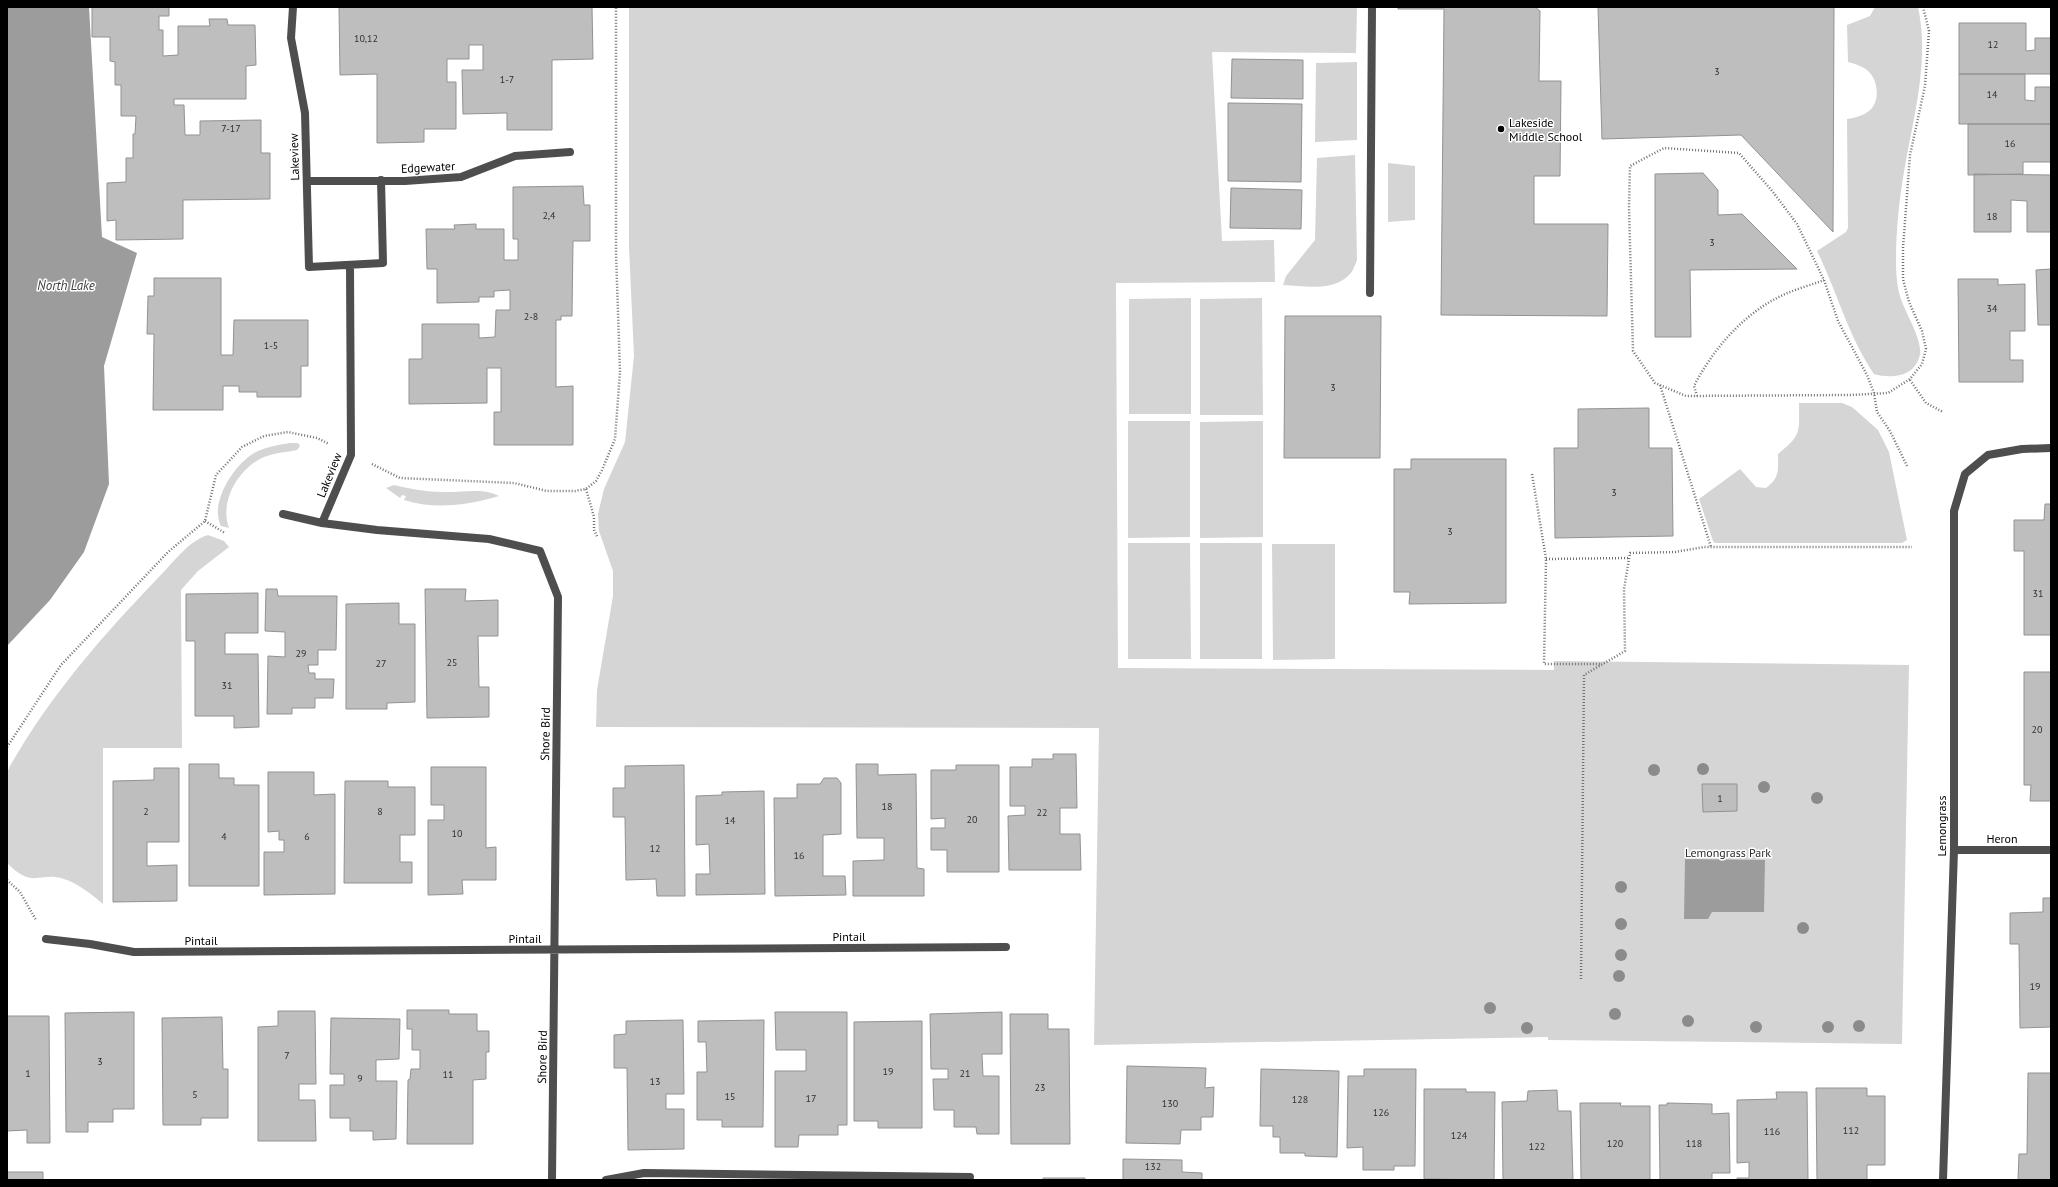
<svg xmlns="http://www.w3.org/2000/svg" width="2058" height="1187" font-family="'PT Sans',sans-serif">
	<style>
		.green { fill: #d5d5d5 }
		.water { fill: #9c9c9c }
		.building { fill: #bebebe; stroke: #929292 }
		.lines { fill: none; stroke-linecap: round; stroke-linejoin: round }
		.path { stroke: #707070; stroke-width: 2.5; stroke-dasharray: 1 2; stroke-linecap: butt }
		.service { stroke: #4e4e4e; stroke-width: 8 }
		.minor { stroke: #4e4e4e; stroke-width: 8 }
		.tree { fill: #8b8b8b }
		.poi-dot { fill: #000; stroke: #fff; stroke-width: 1.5 }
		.labels { text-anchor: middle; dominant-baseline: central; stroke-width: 3; stroke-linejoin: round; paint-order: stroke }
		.number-label { font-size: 10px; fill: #303030 }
		.poi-label { font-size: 12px; fill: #000; stroke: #fff; text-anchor: start }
		.street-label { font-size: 12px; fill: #000; stroke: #fff }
		.park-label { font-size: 12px; fill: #2c2c2c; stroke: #fff }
		.water-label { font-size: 13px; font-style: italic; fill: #3d3d3d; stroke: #fff }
	</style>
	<rect width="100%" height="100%" fill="#fff"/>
	<path class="green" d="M 629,7 L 1357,7 L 1356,53 L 1212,52 L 1222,241 L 1274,240 L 1275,282 L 1116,283 L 1118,668 L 1554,670 L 1554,661 L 1909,665 L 1902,1044 L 1548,1040 L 1548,1037 L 1094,1045 L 1099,728 L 596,727 L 597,690 L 613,596 L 613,571 L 599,531 L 598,514 L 604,489 L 625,442 L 634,356 L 629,247 Z
		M 1875,7 L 1918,7 C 1930,62 1913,118 1904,172 C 1899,201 1896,232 1896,260 C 1896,273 1897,290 1902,302 C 1907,315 1922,340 1920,354 C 1916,377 1892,379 1874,374 C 1848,336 1837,291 1817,251 L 1846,232 L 1848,228 L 1847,119 C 1855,118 1865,115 1870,110 C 1880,101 1878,82 1870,73 C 1864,66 1855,64 1848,62 L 1847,25 L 1870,16 Z
		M 1357,62 L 1357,140 L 1315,142 L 1316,63 Z
		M 1355,155 L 1357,260 C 1355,265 1353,271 1350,274 C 1334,292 1305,286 1283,285 L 1286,276 L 1315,240 L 1317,158 Z
		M 1388,163 L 1415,166 L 1415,220 L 1388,222 Z
		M 1191,298 L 1191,414 L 1129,414 L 1129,299 Z
		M 1262,298 L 1263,415 L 1200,415 L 1200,299 Z
		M 1799,403 L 1842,403 L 1852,407 L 1878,430 L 1889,452 L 1907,540 L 1902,543 L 1715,543 L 1713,541 L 1699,499 L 1740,469 L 1756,487 L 1766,488 C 1780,478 1778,470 1778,454 C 1802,435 1799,432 1799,403 Z
		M 1128,421 L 1190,421 L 1190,537 L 1128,538 Z
		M 1263,421 L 1263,537 L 1200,538 L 1200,422 Z
		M 290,443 L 298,443 L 300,446 L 297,450 C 287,452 274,453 264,457 C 239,468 219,501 229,528 L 221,526 C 209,503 234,465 254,453 C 265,447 278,445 290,443 Z
		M 394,485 C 411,489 426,492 444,492 C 462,493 482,487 499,496 C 469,505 435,510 404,500 L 406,496 L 402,495 L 400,498 L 386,488 Z
		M 208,535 L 224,541 L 229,547 L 198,571 L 181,590 L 182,748 L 103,748 L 103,904 C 91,894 79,884 64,879 C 38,871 34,890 7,863 L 7,773 L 10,766 C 50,696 102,636 158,578 C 173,563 188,541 208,535 Z
		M 1128,543 L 1190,543 L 1191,659 L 1128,659 Z
		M 1200,543 L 1262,543 L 1262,659 L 1200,659 Z
		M 1272,544 L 1335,544 L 1335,659 L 1273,660 Z"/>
	<path class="water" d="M 7,7 L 89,7 L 102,237 L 137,253 L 104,366 L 109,484 L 84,552 L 50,600 L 7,646 Z
		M 1685,859 L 1765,860 L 1764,912 L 1712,912 L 1708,919 L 1684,919 Z"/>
	<path class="building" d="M 92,7 L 169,7 L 169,16 L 159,16 L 159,30 L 163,30 L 163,56 L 178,55 L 178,26 L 210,26 L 209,19 L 227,19 L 228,25 L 255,25 L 256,65 L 246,66 L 246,99 L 174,99 L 174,105 L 184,105 L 185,135 L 200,135 L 200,121 L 261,120 L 261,153 L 270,153 L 270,199 L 183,200 L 183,239 L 116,240 L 116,220 L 107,221 L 107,183 L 126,182 L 126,158 L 133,158 L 133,134 L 135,134 L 136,116 L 121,116 L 121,85 L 115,85 L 115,62 L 110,61 L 110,37 L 92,37 Z
		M 339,7 L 592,7 L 593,59 L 552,60 L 552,130 L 507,130 L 507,113 L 463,114 L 462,70 L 483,70 L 483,45 L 469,45 L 469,59 L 447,59 L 447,82 L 456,82 L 456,129 L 424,129 L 424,142 L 377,143 L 377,74 L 340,75 Z
		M 1398,7 L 1535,7 L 1540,11 L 1539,81 L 1561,81 L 1560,176 L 1534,176 L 1534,224 L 1608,224 L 1607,316 L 1441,315 L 1444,9 L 1398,9 Z
		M 1598,7 L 1834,7 L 1833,232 L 1741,135 L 1602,139 Z
		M 1959,23 L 2026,23 L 2026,51 L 2035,50 L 2035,38 L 2051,38 L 2051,74 L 1959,74 Z
		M 1232,59 L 1303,60 L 1303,99 L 1231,98 Z
		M 1959,74 L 2025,74 L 2025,100 L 2035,101 L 2035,87 L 2051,87 L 2051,124 L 1959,124 Z
		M 1228,103 L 1302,104 L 1301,182 L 1228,181 Z
		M 1968,124 L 2051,124 L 2051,162 L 2023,162 L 2023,174 L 1968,175 Z
		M 1703,173 L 1718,190 L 1718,215 L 1742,214 L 1797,269 L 1690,270 L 1691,337 L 1655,337 L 1655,174 Z
		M 1974,174 L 2051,175 L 2051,232 L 2027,232 L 2027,201 L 2011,200 L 2011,232 L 1974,232 Z
		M 583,186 L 584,205 L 590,205 L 590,241 L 573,241 L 572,316 L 561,316 L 561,320 L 556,320 L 556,387 L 573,386 L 573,445 L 494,445 L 494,412 L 501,412 L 501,368 L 487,368 L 487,403 L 409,404 L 409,359 L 422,359 L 422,324 L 479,324 L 479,338 L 495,337 L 496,310 L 510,310 L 510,290 L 494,291 L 494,297 L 479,297 L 479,302 L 437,303 L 437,269 L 427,269 L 426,229 L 455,229 L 454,225 L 476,224 L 476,229 L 504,229 L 504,260 L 518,260 L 518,239 L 513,239 L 513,187 Z
		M 1231,188 L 1302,190 L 1301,229 L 1230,228 Z
		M 2051,269 L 2051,336 L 2051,325 L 2038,325 L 2036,270 Z
		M 154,278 L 221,278 L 221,355 L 233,355 L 234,320 L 308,320 L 308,366 L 301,366 L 301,397 L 257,397 L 257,392 L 239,392 L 239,386 L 223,386 L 223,410 L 153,410 L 154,334 L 147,334 L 148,296 L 154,296 Z
		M 1958,279 L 1998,279 L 1998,285 L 2025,284 L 2025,331 L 2010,331 L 2010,360 L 2023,360 L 2023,382 L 1959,382 Z
		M 1285,316 L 1381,316 L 1380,458 L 1284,458 Z
		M 1649,408 L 1649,448 L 1672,448 L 1673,536 L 1555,538 L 1554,448 L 1578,448 L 1578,409 Z
		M 1411,459 L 1506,459 L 1506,603 L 1409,604 L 1410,592 L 1394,592 L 1394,469 L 1411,469 Z
		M 2045,504 L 2051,504 L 2051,635 L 2024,635 L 2024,551 L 2014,551 L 2014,520 L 2044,520 Z
		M 266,589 L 277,589 L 278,596 L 337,596 L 336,650 L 318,650 L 318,665 L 308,665 L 309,673 L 315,673 L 315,679 L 334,679 L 333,698 L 315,698 L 315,708 L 292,708 L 292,714 L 267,714 L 268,656 L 285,657 L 285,632 L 265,631 Z
		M 425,589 L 466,589 L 465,601 L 498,600 L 498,636 L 478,636 L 479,687 L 489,687 L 489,717 L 427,718 Z
		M 258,593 L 258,633 L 225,633 L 225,654 L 258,654 L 259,727 L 234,728 L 234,716 L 195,716 L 195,641 L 186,641 L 186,594 Z
		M 399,603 L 399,624 L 415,624 L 415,702 L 387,703 L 387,709 L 346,709 L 346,604 Z
		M 2024,672 L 2051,672 L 2051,801 L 2030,801 L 2031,785 L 2024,785 Z
		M 1053,754 L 1076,754 L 1077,808 L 1060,808 L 1060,834 L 1080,834 L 1081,870 L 1009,870 L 1008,816 L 1025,815 L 1025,806 L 1010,806 L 1010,767 L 1032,767 L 1032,759 L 1053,759 Z
		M 189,764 L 219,764 L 219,778 L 234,778 L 234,785 L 259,785 L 259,886 L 189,886 Z
		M 856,764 L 878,764 L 878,775 L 916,774 L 917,868 L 924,869 L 924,896 L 853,896 L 853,861 L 884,860 L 884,838 L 857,838 Z
		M 684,765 L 685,896 L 657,896 L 656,879 L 626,880 L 625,817 L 613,817 L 613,788 L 625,788 L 625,766 Z
		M 956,765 L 999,765 L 999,872 L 947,872 L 947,850 L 931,850 L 931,828 L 945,828 L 945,818 L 931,819 L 931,770 L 956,770 Z
		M 431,767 L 486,767 L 486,848 L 496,847 L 496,880 L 462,880 L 463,894 L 428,895 L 428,820 L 444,820 L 444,805 L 431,805 Z
		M 154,768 L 179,768 L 179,842 L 147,842 L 147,866 L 177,865 L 177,901 L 113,902 L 113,781 L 154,780 Z
		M 268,772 L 314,772 L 314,795 L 335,794 L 335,894 L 264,895 L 264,852 L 284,852 L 284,840 L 279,840 L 279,831 L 268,832 Z
		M 824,778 L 837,778 L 841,783 L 841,834 L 823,835 L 823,876 L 845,876 L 846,895 L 775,896 L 774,798 L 797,798 L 797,784 L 820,784 Z
		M 345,781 L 388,781 L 388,787 L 415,787 L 415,835 L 400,835 L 400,862 L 412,862 L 412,883 L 344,883 Z
		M 1702,784 L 1737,784 L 1737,811 L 1703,812 Z
		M 764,791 L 765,894 L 696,895 L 696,874 L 710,874 L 709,844 L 696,845 L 696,796 L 722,795 L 722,792 Z
		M 2043,898 L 2051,898 L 2051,1027 L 2020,1028 L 2019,944 L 2010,944 L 2010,913 L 2043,912 Z
		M 407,1010 L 449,1010 L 449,1014 L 477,1014 L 477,1031 L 489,1031 L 489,1052 L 486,1052 L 486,1079 L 473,1080 L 473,1144 L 407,1144 L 408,1080 L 410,1079 L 411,1069 L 420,1069 L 420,1050 L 412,1050 L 412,1029 L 407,1029 Z
		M 278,1011 L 315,1011 L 316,1084 L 299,1084 L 299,1100 L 315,1100 L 316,1141 L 258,1141 L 258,1027 L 278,1026 Z
		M 134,1012 L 134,1109 L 113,1109 L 113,1122 L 88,1122 L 88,1132 L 66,1132 L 65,1013 Z
		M 775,1012 L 847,1012 L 847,1125 L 838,1125 L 838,1135 L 799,1135 L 798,1147 L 775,1147 L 775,1071 L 806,1071 L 806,1050 L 776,1050 Z
		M 1002,1012 L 1002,1054 L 982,1054 L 983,1076 L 999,1076 L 999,1134 L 977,1134 L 976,1127 L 954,1127 L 954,1110 L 934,1110 L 933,1079 L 948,1079 L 948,1069 L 931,1069 L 930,1014 Z
		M 1010,1014 L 1048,1014 L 1048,1029 L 1069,1029 L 1070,1144 L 1011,1144 Z
		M 7,1016 L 49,1016 L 50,1143 L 27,1143 L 27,1130 L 7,1131 Z
		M 222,1017 L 223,1069 L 228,1069 L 228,1118 L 201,1118 L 201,1125 L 163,1125 L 162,1018 Z
		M 331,1018 L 400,1019 L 399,1059 L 376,1060 L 376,1081 L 397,1081 L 396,1139 L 373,1140 L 373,1131 L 350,1131 L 350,1118 L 330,1118 L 330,1085 L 344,1085 L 344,1074 L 330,1074 Z
		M 683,1020 L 684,1094 L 666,1094 L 666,1109 L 684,1109 L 684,1149 L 628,1150 L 627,1068 L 614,1068 L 614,1035 L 626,1034 L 626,1021 Z
		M 764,1020 L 763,1127 L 722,1127 L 722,1120 L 697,1120 L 697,1072 L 707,1072 L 706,1042 L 698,1042 L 698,1021 Z
		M 922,1021 L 922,1128 L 878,1128 L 878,1121 L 854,1121 L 854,1022 Z
		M 1127,1066 L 1206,1068 L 1205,1088 L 1214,1087 L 1213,1117 L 1201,1117 L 1201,1130 L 1181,1130 L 1180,1144 L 1126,1143 Z
		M 1261,1069 L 1339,1071 L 1337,1157 L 1305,1156 L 1305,1153 L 1280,1153 L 1280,1137 L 1273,1137 L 1273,1126 L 1260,1126 Z
		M 1364,1069 L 1416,1069 L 1415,1166 L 1394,1166 L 1394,1170 L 1363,1170 L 1363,1147 L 1347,1148 L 1348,1076 L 1364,1076 Z
		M 2028,1073 L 2051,1073 L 2051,1180 L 2018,1180 L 2019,1154 L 2027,1154 Z
		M 1816,1088 L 1867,1088 L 1867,1096 L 1885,1096 L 1885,1165 L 1867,1165 L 1867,1180 L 1817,1180 Z
		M 1424,1089 L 1466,1089 L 1466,1092 L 1495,1092 L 1494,1180 L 1424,1179 Z
		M 1557,1090 L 1558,1111 L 1571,1111 L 1573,1180 L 1503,1180 L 1502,1102 L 1527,1101 L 1528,1091 Z
		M 1776,1092 L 1807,1092 L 1808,1180 L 1737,1180 L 1737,1178 L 1749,1178 L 1749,1162 L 1737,1163 L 1737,1100 L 1777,1099 Z
		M 1580,1103 L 1621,1103 L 1620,1106 L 1650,1106 L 1650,1180 L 1581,1180 Z
		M 1667,1103 L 1712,1104 L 1712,1114 L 1729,1113 L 1730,1173 L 1712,1173 L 1712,1180 L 1660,1180 L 1659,1105 L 1667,1105 Z
		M 1123,1159 L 1182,1160 L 1182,1172 L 1202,1173 L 1202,1180 L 1123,1180 Z
		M 7,1172 L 43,1172 L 43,1180 L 7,1180 Z
		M 1043,1178 L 1085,1178 L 1085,1180 L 1043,1180 Z"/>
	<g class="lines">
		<path class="path" d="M 1910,380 L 1926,403 L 1943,412
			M 1660,385 L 1711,547
			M 1697,396 L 1694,386 C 1713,349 1744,313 1783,295 C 1796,289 1811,285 1824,280
			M 372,464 L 400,478 L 514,483 L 547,491 L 575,491 L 586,489 L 596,481 L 602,470 L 615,439 L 620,372 L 616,253 L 616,7
			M 1907,466 L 1890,431 L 1877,412 L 1874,393 L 1867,375 L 1838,321 L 1824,280 L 1797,224 L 1773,192 L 1739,153 L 1664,148 L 1630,166 L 1629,208 L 1633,351 L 1655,383 L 1686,396 L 1850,395 L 1888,393 L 1910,379 L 1922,364 L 1926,349 L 1922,331 L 1909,302 L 1903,279 L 1903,248 L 1910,155 L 1925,86 L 1929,31 L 1923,7
			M 1532,474 L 1546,559 L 1544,664 L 1602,664
			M 586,489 L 594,517 L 594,530 L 598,538
			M 205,521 L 225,533
			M 1546,559 L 1629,558
			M 7,747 L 61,665 L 168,552 L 205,521 L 216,475 L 242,447 L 264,436 L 288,432 L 317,438 L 329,444
			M 7,880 L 20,892 L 36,920
			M 1581,979 L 1584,675 L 1625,651 L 1624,589 L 1630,553 L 1675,552 L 1704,547 L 1912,547"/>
		<path class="service" d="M 1370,293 L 1372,7
			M 606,1180 L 644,1173 L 970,1177"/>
		<path class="minor" d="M 293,7 L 291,38 L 305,113 L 309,267 L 383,263 L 381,180
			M 307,181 L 405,181 L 461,177 L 515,156 L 570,152
			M 283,514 L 322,523 L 377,530 L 489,539 L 540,551 L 558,597 L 552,1180
			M 322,523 L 351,455 L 350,266
			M 1954,850 L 2051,850
			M 46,939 L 90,944 L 134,952 L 1006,947
			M 1943,1180 L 1954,850 L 1954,511 L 1965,474 L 1988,455 L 2022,449 L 2051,448"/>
	</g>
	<g class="tree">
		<circle cx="1703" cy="769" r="6"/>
		<circle cx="1654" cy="770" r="6"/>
		<circle cx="1764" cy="787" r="6"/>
		<circle cx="1817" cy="798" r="6"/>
		<circle cx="1621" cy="887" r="6"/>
		<circle cx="1621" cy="924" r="6"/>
		<circle cx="1803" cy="928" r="6"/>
		<circle cx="1621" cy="955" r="6"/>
		<circle cx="1619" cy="976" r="6"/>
		<circle cx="1490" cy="1008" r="6"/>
		<circle cx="1615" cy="1014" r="6"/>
		<circle cx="1688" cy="1021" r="6"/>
		<circle cx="1859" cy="1026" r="6"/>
		<circle cx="1756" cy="1027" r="6"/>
		<circle cx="1828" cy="1027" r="6"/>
		<circle cx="1527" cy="1028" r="6"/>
	</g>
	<circle class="poi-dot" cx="1501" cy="129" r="4"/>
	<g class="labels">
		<g class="number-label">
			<text x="366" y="38">10,12</text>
			<text x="1993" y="44">12</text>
			<text x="1717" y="71">3</text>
			<text x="507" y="79">1-7</text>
			<text x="1992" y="94">14</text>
			<text x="231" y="128">7-17</text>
			<text x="2010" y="143">16</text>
			<text x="549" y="215">2,4</text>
			<text x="1992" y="216">18</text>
			<text x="1712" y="242">3</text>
			<text x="1992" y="308">34</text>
			<text x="531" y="316">2-8</text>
			<text x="271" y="345">1-5</text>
			<text x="1333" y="387">3</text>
			<text x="1614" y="492">3</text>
			<text x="1450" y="531">3</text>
			<text x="2038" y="593">31</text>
			<text x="301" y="653">29</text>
			<text x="452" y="662">25</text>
			<text x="381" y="663">27</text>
			<text x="227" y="685">31</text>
			<text x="2037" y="729">20</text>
			<text x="1720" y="798">1</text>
			<text x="887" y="806">18</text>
			<text x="146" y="811">2</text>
			<text x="380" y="811">8</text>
			<text x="1042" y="812">22</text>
			<text x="972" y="819">20</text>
			<text x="730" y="820">14</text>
			<text x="457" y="833">10</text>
			<text x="224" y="836">4</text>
			<text x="307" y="836">6</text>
			<text x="655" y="848">12</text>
			<text x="799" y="855">16</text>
			<text x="2035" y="986">19</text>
			<text x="287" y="1055">7</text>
			<text x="100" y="1061">3</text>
			<text x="888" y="1071">19</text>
			<text x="28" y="1073">1</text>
			<text x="965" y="1073">21</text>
			<text x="448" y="1074">11</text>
			<text x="360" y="1078">9</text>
			<text x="655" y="1081">13</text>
			<text x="1040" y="1087">23</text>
			<text x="195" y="1094">5</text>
			<text x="730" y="1096">15</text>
			<text x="811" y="1098">17</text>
			<text x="1300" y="1099">128</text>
			<text x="1170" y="1103">130</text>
			<text x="1381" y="1112">126</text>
			<text x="1851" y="1130">112</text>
			<text x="1772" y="1131">116</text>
			<text x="1459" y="1135">124</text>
			<text x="1615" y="1143">120</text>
			<text x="1694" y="1143">118</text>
			<text x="1537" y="1146">122</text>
			<text x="1153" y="1166">132</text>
		</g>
		<g class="poi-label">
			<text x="1509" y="122">Lakeside<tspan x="1509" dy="14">Middle School</tspan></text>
		</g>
		<g class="street-label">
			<text transform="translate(294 157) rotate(-92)">Lakeview</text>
			<text transform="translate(428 167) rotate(-3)">Edgewater</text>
			<text transform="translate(329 475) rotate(-68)">Lakeview</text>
			<text transform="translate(545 734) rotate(-89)">Shore Bird</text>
			<text transform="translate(1941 826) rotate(-90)">Lemongrass</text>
			<text x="2002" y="838">Heron</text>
			<text x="849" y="936">Pintail</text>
			<text x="525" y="938">Pintail</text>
			<text x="201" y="940">Pintail</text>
			<text transform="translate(542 1057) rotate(-89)">Shore Bird</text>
		</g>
		<g class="park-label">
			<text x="1728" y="852">Lemongrass Park</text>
		</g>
		<g class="water-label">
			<text x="66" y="285">North Lake</text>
		</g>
	</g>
	<rect width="2058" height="1187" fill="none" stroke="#000000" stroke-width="16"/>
</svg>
